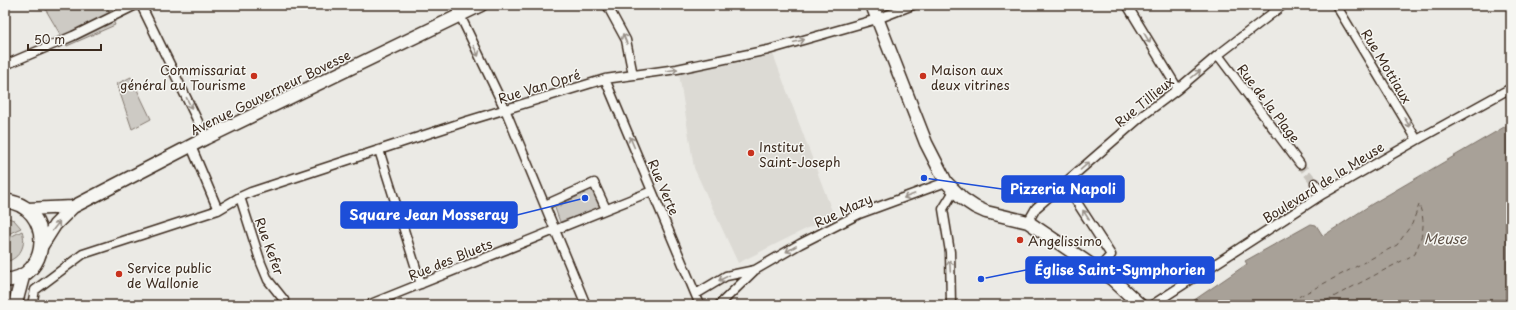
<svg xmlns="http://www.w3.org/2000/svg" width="1516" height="310" font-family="'Playpen Sans',sans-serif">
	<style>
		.built { fill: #dcdad4 }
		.green { fill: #cdcac4; stroke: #847a71 }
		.water { fill: #a8a198; stroke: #7c7167 }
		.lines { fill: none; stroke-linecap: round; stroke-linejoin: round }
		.ferry { stroke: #615449; stroke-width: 1; stroke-dasharray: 5 4; stroke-linecap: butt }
		.street-tunnel { stroke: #c8c4bd; stroke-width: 8; stroke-dasharray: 8 4; stroke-linecap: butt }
		.street-casing { stroke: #3b2a1e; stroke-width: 11 }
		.secondary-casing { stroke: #3b2a1e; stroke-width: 15 }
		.primary-casing { stroke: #3b2a1e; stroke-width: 16 }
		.street { stroke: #f6f6f2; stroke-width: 8 }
		.secondary { stroke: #f6f6f2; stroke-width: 12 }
		.primary { stroke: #f6f6f2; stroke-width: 13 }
		.oneway { stroke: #989088 }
		.poi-dot { fill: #c8321e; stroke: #f6f6f2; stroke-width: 1.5 }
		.labels { text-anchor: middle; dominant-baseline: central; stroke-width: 3; stroke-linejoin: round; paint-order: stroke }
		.street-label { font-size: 13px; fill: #3b2a1e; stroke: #f6f6f2 }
		.poi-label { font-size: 13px; fill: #3b2a1e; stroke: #f6f6f2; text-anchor: start }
		.water-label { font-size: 14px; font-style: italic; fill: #615449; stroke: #f6f6f2 }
		.leader { fill: none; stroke: #1d4ed8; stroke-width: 1.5 }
		.callout-dot { fill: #1d4ed8; stroke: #f6f6f2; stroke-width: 1.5 }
		.callout { fill: #1d4ed8; stroke: #1d4ed8; stroke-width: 1.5 }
		.callout-label { font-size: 14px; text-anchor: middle; font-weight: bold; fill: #fff }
	</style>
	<rect width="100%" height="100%" fill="#ebeae5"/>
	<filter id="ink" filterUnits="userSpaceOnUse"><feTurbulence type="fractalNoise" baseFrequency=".025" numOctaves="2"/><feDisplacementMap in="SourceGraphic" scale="8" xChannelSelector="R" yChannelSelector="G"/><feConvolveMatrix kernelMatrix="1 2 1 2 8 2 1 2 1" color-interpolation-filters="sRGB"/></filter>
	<g filter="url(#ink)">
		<path class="built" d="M 773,54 L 835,219 L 810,227 L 738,263 L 694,168 L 679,74 L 723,62 Z"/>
		<path class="green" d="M 43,5 L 106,5 L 115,25 L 67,46 Z
			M 131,77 L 151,119 L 132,129 L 117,84 Z
			M 592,189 L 602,207 L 560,222 L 555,208 Z
			M 5,217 L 14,220 L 21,228 L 6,235 L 5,234 Z
			M 22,231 C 27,245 20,258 6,262 L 5,245 L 8,238 Z"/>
		<path class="water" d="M 1511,123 L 1511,305 L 1187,305 L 1247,264 L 1245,261 L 1311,224 L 1316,225 L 1323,236 L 1372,204 Z"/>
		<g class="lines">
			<path class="ferry" d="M 1283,305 L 1397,245 L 1412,224 L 1419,205
				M 1318,305 L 1415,254 C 1422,236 1427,224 1419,205"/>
			<path class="street-tunnel" d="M 1300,164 L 1315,183"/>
			<defs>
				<path id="street" d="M 141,5 L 206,138
					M 455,5 L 505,109 L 586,305
					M 607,5 L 626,40 L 633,75
					M 1127,5 L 1178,89
					M 1336,5 L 1417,140
					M 1218,55 L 1300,164
					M 5,65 L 73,36 L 136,5
					M 605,79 L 700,305
					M 191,146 L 218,210
					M 379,150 L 421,284
					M 1315,183 L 1323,194
					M 1065,184 L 1111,255 L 1098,269
					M 240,197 L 261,263 L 268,280 L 284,300
					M 545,205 L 594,183 L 606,209
					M 1028,222 L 1036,208 L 1142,116 L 1178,89 L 1218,55 L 1283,5
					M 696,294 L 726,276 L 755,270
					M 32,305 L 35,290 L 83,254 L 218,210 L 240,197 L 251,192 L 467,121 L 605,79 L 677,69 L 768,50 L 877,19 L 913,5
					M 368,305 L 652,191
					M 719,305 L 755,270 L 800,244 L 859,214 L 946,182
					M 951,305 L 950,252 L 943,209 L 954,191
					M 1152,305 L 1323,194 L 1417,140 L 1511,88"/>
				<path id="secondary" d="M 872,5 L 926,143 L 946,182 L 963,199 L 975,207 L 986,212 L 1028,222 L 1112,279 L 1140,305
					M 27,209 L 73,207
					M 41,247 L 55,225 L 73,207 L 206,138 L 481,5"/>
				<path id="primary" d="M 5,201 C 54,205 52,279 5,280
					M 15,305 L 23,275"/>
			</defs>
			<use href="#street" class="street-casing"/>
			<use href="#secondary" class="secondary-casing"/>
			<use href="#primary" class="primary-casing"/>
			<use href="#street" class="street"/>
			<use href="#secondary" class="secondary"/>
			<use href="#primary" class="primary"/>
		</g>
		<defs><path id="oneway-shaft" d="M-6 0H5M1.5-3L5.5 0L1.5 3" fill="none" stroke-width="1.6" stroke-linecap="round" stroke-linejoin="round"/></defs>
		<g class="oneway">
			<use href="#oneway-shaft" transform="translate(1147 38) rotate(59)"/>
			<use href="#oneway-shaft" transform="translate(625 39) rotate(-112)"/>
			<use href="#oneway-shaft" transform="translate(799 41) rotate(-15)"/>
			<use href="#oneway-shaft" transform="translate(476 51) rotate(64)"/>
			<use href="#oneway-shaft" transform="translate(672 70) rotate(-9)"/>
			<use href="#oneway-shaft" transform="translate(1196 74) rotate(-40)"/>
			<use href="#oneway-shaft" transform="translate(189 103) rotate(64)"/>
			<use href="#oneway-shaft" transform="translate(1407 122) rotate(59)"/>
			<use href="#oneway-shaft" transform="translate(632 142) rotate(-113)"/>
			<use href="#oneway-shaft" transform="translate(1085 166) rotate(-41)"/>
			<use href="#oneway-shaft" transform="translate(909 196) rotate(160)"/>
			<use href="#oneway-shaft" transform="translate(1086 215) rotate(-123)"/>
			<use href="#oneway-shaft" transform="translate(56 226) rotate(-52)"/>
			<use href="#oneway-shaft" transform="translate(791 249) rotate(150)"/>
			<use href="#oneway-shaft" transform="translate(950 266) rotate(-93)"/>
			<use href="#oneway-shaft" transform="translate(724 278) rotate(154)"/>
		</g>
	</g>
	<g class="poi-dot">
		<circle cx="254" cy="76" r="4"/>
		<circle cx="923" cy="76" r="4"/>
		<circle cx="751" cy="153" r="4"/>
		<circle cx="1020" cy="240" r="4"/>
		<circle cx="119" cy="274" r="4"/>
	</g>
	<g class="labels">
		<g class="street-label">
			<text transform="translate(1387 66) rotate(59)">Rue Mottiaux</text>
			<text transform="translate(539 86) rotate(-17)">Rue Van Opré</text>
			<text transform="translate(270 92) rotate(-26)">Avenue Gouverneur Bovesse</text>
			<text transform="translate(1144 101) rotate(-39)">Rue Tillieux</text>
			<text transform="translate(1269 103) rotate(53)">Rue de la Plage</text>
			<text transform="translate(1323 182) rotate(-32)">Boulevard de la Meuse</text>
			<text transform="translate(664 187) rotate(67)">Rue Verte</text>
			<text transform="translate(843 210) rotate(-25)">Rue Mazy</text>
			<text transform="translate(270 246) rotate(70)">Rue Kefer</text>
			<text transform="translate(450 259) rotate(-22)">Rue des Bluets</text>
		</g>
		<g class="poi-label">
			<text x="246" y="69" text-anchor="end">Commissariat<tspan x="246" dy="15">général au Tourisme</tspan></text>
			<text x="931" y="69">Maison aux<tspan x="931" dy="15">deux vitrines</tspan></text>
			<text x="759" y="146">Institut<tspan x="759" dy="15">Saint-Joseph</tspan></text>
			<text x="1028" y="240">Angelissimo</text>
			<text x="127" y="267">Service public<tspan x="127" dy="15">de Wallonie</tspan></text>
		</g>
		<g class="water-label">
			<text x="1445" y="238">Meuse</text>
		</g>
	</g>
	<path class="leader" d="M924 178L1002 189M585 198L517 215M981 279L1026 270"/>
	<g class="callout-dot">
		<circle cx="924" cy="178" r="4"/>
		<circle cx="585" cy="198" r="4"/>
		<circle cx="981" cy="279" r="4"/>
	</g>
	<g class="callout">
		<rect x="1002" y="176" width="122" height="26" rx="4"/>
		<rect x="341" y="202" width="176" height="26" rx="4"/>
		<rect x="1026" y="257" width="188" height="26" rx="4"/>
	</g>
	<g class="callout-label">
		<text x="1063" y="194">Pizzeria Napoli</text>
		<text x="429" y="220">Square Jean Mosseray</text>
		<text x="1120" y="275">Église Saint-Symphorien</text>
	</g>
	<rect width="1516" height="310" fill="none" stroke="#f6f6f2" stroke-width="20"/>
	<rect x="10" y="10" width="1496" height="290" fill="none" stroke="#3b2a1e" stroke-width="1.5" filter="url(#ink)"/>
	<path d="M28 44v6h73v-6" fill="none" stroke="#3b2a1e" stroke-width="2"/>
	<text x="34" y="44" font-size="12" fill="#3b2a1e" stroke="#f6f6f2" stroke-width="3" paint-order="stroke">50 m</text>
</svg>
